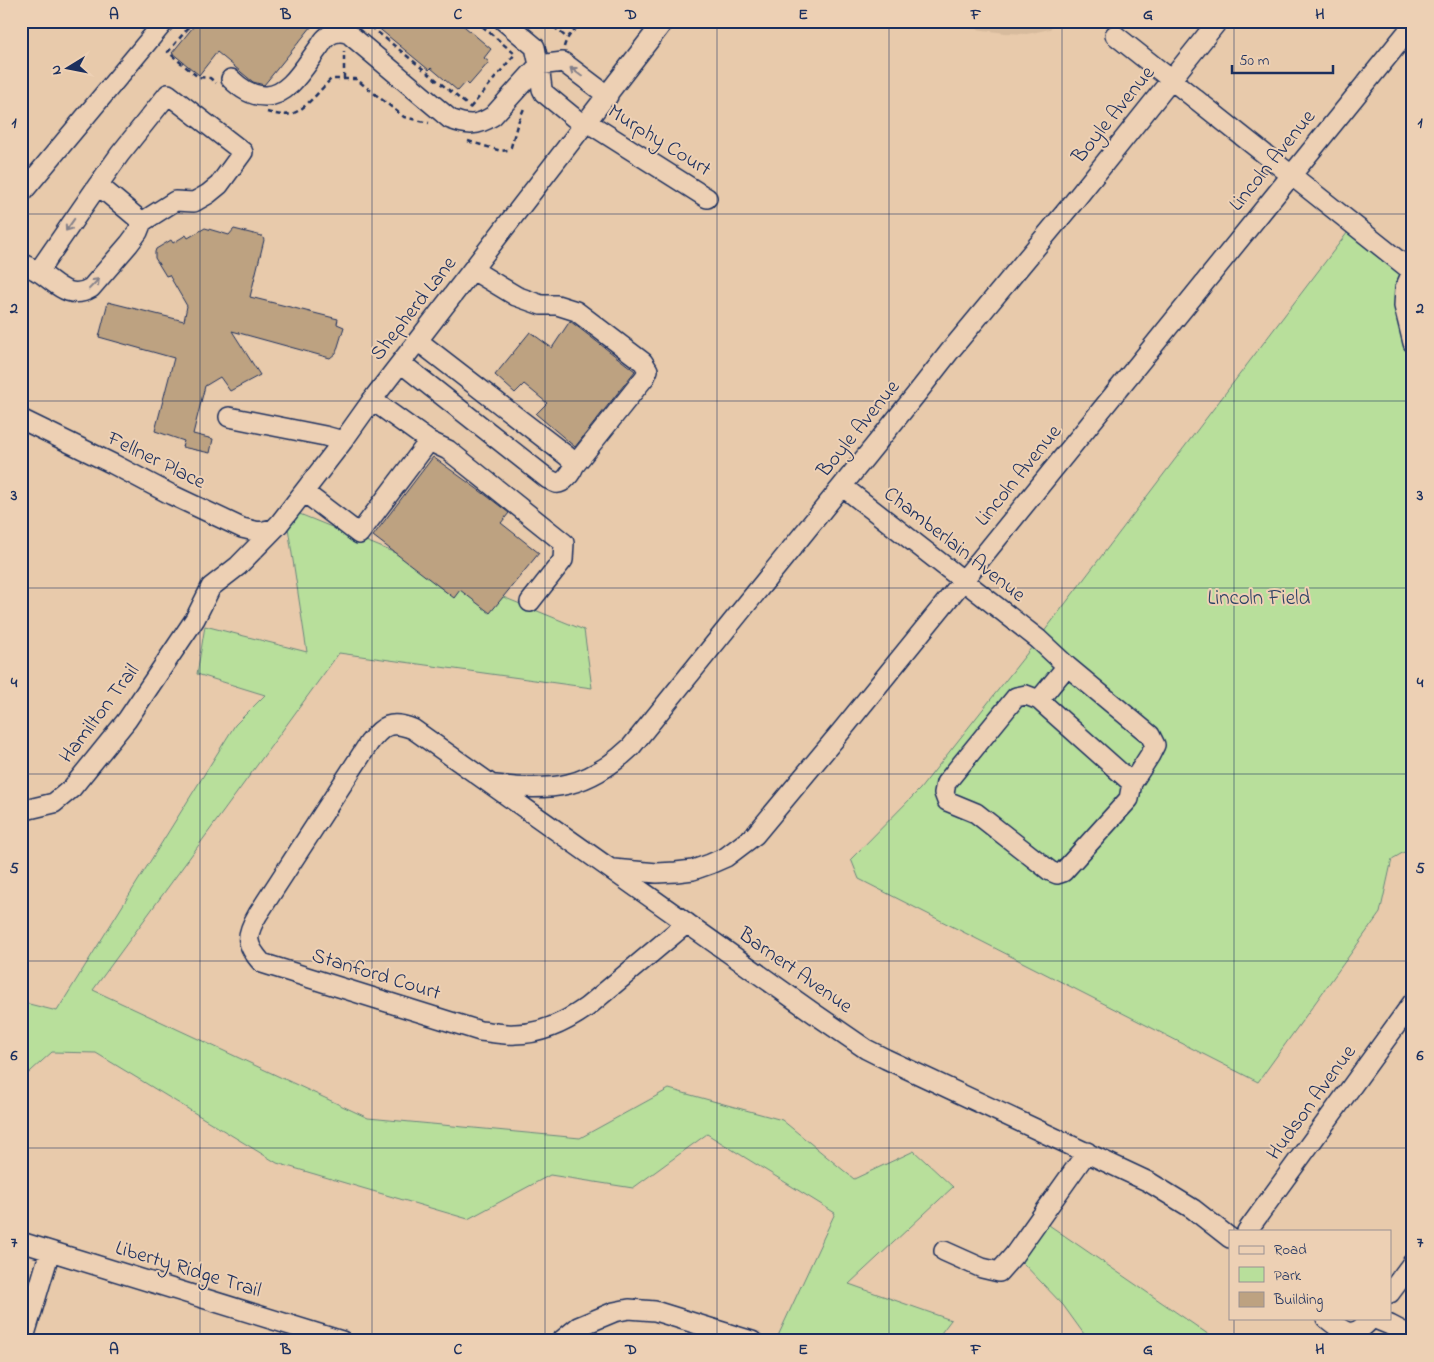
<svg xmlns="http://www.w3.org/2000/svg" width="1434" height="1362" font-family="'Indie Flower',sans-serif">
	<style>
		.built { fill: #d7bb9d }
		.green { fill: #b8df9b; stroke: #6a877c }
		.building { fill: #bda281; stroke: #1b2f5e }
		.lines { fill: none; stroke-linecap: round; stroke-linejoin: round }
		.minor-casing { stroke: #1b2f5e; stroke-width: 22 }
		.path { stroke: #1b2f5e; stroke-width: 2.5; stroke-dasharray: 5 4; stroke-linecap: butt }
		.minor { stroke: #edd0b4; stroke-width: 19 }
		.oneway { stroke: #848089 }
		.grid { fill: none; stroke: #1b2f5e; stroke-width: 1; stroke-opacity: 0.55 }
		.labels { text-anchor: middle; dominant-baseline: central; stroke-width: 4; stroke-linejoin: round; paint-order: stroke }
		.street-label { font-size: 21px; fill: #1b2f5e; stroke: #edd0b4 }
		.park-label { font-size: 21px; fill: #2b4164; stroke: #edd0b4 }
		.neatline { fill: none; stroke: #1b2f5e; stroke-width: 2 }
		.grid-label { font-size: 16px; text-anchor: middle; font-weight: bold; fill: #1b2f5e }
	</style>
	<rect width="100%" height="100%" fill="#e8caab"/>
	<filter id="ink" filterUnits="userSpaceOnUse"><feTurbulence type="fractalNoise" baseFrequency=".02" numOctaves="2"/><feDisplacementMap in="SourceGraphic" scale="10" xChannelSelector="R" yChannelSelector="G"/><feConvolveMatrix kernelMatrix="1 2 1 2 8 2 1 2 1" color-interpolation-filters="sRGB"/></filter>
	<g filter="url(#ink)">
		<path class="built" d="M 919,21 L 1056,21 L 1050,29 L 1027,34 L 1005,33 Z"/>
		<path class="green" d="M 1357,220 L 1413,265 L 1413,847 L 1392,859 L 1380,913 L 1258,1082 L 859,879 L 851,859 L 920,789 L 1043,633 Z
			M 285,508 L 584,630 L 592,688 L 339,653 L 93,990 L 368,1118 L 580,1138 L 669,1089 L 782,1120 L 854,1179 L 914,1151 L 953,1187 L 849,1284 L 951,1320 L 935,1341 L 790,1341 L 778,1336 L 835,1213 L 707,1134 L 633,1188 L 550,1175 L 468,1219 L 277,1163 L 96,1053 L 52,1052 L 21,1080 L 21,1002 L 57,1011 L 235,725 L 265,695 L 197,674 L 205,626 L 307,652 Z
			M 1046,1223 L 1218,1341 L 1089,1341 L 1063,1305 L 1021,1261 Z"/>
		<path class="building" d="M 198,21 L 316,21 L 264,85 L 253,82 L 217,52 L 199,75 L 172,53 Z
			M 370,21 L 458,21 L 491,49 L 484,58 L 489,62 L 469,85 L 466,82 L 458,91 L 431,68 L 429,70 Z
			M 205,228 L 229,235 L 234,229 L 262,236 L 264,240 L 250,297 L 338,319 L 337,324 L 344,327 L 336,353 L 330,358 L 232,331 L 260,375 L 230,391 L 220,377 L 205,386 L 193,434 L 213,439 L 210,453 L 182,447 L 184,441 L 155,431 L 174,358 L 99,337 L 108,302 L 184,321 L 187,306 L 169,275 L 166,276 L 155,258 L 155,252 L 156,249 L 171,240 L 173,243 L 186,235 L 188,238 Z
			M 570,321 L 635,371 L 575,447 L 536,414 L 547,403 L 524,384 L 515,393 L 495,375 L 530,332 L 552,348 Z
			M 433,457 L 487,496 L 509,513 L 501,523 L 539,553 L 490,613 L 460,590 L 454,598 L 373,536 Z"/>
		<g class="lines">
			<defs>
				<path id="minor" d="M 504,21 L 535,47 L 539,65 L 542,89 L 544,93 L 583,125
					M 1115,35 L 1413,272
					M 231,79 C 240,88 252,96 265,96 C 289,97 306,64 320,46 C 322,43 324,39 327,37 C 334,31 342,31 349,34 L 450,119 C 468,126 477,126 493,116 L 539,65 L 563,62 L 608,96
					M 587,122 L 707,198
					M 21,194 L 165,21
					M 21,263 C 27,266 33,269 39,272 C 56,283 69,301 91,288 L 129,244 L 138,232 L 142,222 L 175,201 L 194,202 L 208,194 L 219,185 L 243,152 L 168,94 L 120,154 L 98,185 L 142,222
					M 473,270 L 516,296 L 541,305 L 557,305 L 576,311 L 643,362 L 648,370 L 645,377 L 574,466
					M 1413,270 L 1405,288 L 1404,306 L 1413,343
					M 38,272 L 98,185
					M 401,363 L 548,479 C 551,480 553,482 556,483 C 563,485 572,472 574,466 L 572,461 L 567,456 L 418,341
					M 229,417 L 325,436 L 343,441
					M 21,419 L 113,464 L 172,495 L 242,528 L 259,532 L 273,529
					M 429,441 L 448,450 L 564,543 L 563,560 L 530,602
					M 842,486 L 1038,639 L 1067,666 L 1039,700 L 1132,783 L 1150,755 L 1155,745 L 1150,735 L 1067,666
					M 304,492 L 359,534 L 429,441 L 372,400
					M 1039,700 L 1026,695 L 1016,697 L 946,783 L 944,793 L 947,801 L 976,813 L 1050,871 L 1057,874 L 1063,872 L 1129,799 L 1132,783
					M 495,785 C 552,792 588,788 631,747 L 914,397 L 950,351 L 1072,204 L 1218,21
					M 21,811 L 54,803 L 72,788 L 127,720 L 195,619 L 211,587 L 238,566 L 279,524 L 343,441 L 375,396 L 664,21
					M 613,869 L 657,873 L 676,872 L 693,870 L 710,864 L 726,857 L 755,835 L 843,729 L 1413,25
					M 687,923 L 587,1007 C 566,1022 541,1034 515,1034 C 504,1035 492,1032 480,1031 L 262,963 C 245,944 245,936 258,914 L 369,743 C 383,725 391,720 413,729 L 815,1014 L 866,1049 L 886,1059 L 1149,1182 L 1193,1209 L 1230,1238
					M 1247,1231 L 1413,1002
					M 21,1242 L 342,1341
					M 944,1251 L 982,1268 L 999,1272 L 1014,1255 L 1087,1152
					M 1390,1293 L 1413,1262
					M 1326,1318 C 1347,1335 1353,1339 1372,1318
					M 1373,1318 L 1390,1325 L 1413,1337
					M 23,1341 L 50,1251
					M 561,1341 L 578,1327 L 614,1312 L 629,1309 L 655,1311 L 752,1341"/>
			</defs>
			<use href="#minor" class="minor-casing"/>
			<path class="path" d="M 194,21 L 168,52 L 198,77 L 210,78 L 216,83
				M 364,21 L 471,108
				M 547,21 L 567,38
				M 564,47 C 567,35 577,26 588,21
				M 344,79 L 344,51
				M 470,108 L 515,54 L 476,21
				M 267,112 C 275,114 284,116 291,114 C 304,111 321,89 331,79 L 356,79 L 404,117 L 429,123
				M 468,141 L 501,151 L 508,150 L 511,147 L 517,125 L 525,106"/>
			<use href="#minor" class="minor"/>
		</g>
		<defs><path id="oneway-shaft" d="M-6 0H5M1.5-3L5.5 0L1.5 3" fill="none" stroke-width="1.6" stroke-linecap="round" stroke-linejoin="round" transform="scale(1.25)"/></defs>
		<g class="oneway">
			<use href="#oneway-shaft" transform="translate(576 72) rotate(-143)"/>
			<use href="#oneway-shaft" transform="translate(70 225) rotate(125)"/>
			<use href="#oneway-shaft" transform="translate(94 284) rotate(-46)"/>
		</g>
	</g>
	<path class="grid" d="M 200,21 L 200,1341M 372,21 L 372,1341M 545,21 L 545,1341M 717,21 L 717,1341M 889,21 L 889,1341M 1062,21 L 1062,1341M 1234,21 L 1234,1231M 21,214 L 1413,214M 21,401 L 1413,401M 21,588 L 1413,588M 21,774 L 1413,774M 21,961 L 1413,961M 21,1148 L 1413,1148M 1234,1318 L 1234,1341"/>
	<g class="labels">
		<g class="street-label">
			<text transform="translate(1114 115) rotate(-51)">Boyle Avenue</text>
			<text transform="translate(659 141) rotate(32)">Murphy Court</text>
			<text transform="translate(1273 161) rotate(-51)">Lincoln Avenue</text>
			<text transform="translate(414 309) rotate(-52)">Shepherd Lane</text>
			<text transform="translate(859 429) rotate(-51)">Boyle Avenue</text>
			<text transform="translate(156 461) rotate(26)">Fellner Place</text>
			<text transform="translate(1019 476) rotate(-51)">Lincoln Avenue</text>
			<text transform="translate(954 545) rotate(38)">Chamberlain Avenue</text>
			<text transform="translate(100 714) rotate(-53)">Hamilton Trail</text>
			<text transform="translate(795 971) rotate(35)">Barnert Avenue</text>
			<text transform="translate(376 975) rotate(17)">Stanford Court</text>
			<text transform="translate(1312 1103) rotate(-54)">Hudson Avenue</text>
			<text transform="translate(188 1270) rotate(17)">Liberty Ridge Trail</text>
		</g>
		<g class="park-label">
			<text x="1259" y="599">Lincoln Field</text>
		</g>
	</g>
	<rect width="1434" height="1362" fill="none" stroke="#edd0b4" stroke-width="55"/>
	<rect x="1229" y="1230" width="162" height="90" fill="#edd0b4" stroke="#999092"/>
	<rect x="1239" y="1246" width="25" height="8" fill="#edd0b4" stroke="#999092"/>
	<text x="1274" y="1254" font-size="15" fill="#1b2f5e">Road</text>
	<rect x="1239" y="1267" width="25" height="15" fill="#b8df9b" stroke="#999092"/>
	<text x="1274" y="1280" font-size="15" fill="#1b2f5e">Park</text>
	<rect x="1239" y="1292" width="25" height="15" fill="#bda281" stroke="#999092"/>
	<text x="1274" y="1304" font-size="15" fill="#1b2f5e">Building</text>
	<g transform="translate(68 68) rotate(260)" stroke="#edd0b4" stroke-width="4" paint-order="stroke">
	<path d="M0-4L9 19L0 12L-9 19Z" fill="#1b2f5e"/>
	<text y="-8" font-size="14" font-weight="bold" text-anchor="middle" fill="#1b2f5e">N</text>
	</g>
	<path d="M1232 65v8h101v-8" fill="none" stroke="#1b2f5e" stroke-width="2.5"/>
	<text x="1239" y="65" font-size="15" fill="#1b2f5e" stroke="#edd0b4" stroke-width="4" paint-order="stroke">50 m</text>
	<rect x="28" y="28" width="1378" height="1306" class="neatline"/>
	<g class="grid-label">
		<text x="114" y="19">A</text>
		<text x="286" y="19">B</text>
		<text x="458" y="19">C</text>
		<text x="631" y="19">D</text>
		<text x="803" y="19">E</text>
		<text x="976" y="19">F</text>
		<text x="1148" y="19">G</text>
		<text x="1320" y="19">H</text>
		<text x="14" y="127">1</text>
		<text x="1420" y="127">1</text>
		<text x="14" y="313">2</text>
		<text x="1420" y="313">2</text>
		<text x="14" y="500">3</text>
		<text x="1420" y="500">3</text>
		<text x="14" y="687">4</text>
		<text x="1420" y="687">4</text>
		<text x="14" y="873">5</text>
		<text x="1420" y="873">5</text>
		<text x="14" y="1060">6</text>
		<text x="1420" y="1060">6</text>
		<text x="14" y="1247">7</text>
		<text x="1420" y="1247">7</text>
		<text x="114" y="1354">A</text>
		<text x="286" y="1354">B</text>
		<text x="458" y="1354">C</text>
		<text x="631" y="1354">D</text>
		<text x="803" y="1354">E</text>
		<text x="976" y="1354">F</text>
		<text x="1148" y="1354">G</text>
		<text x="1320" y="1354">H</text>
	</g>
</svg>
